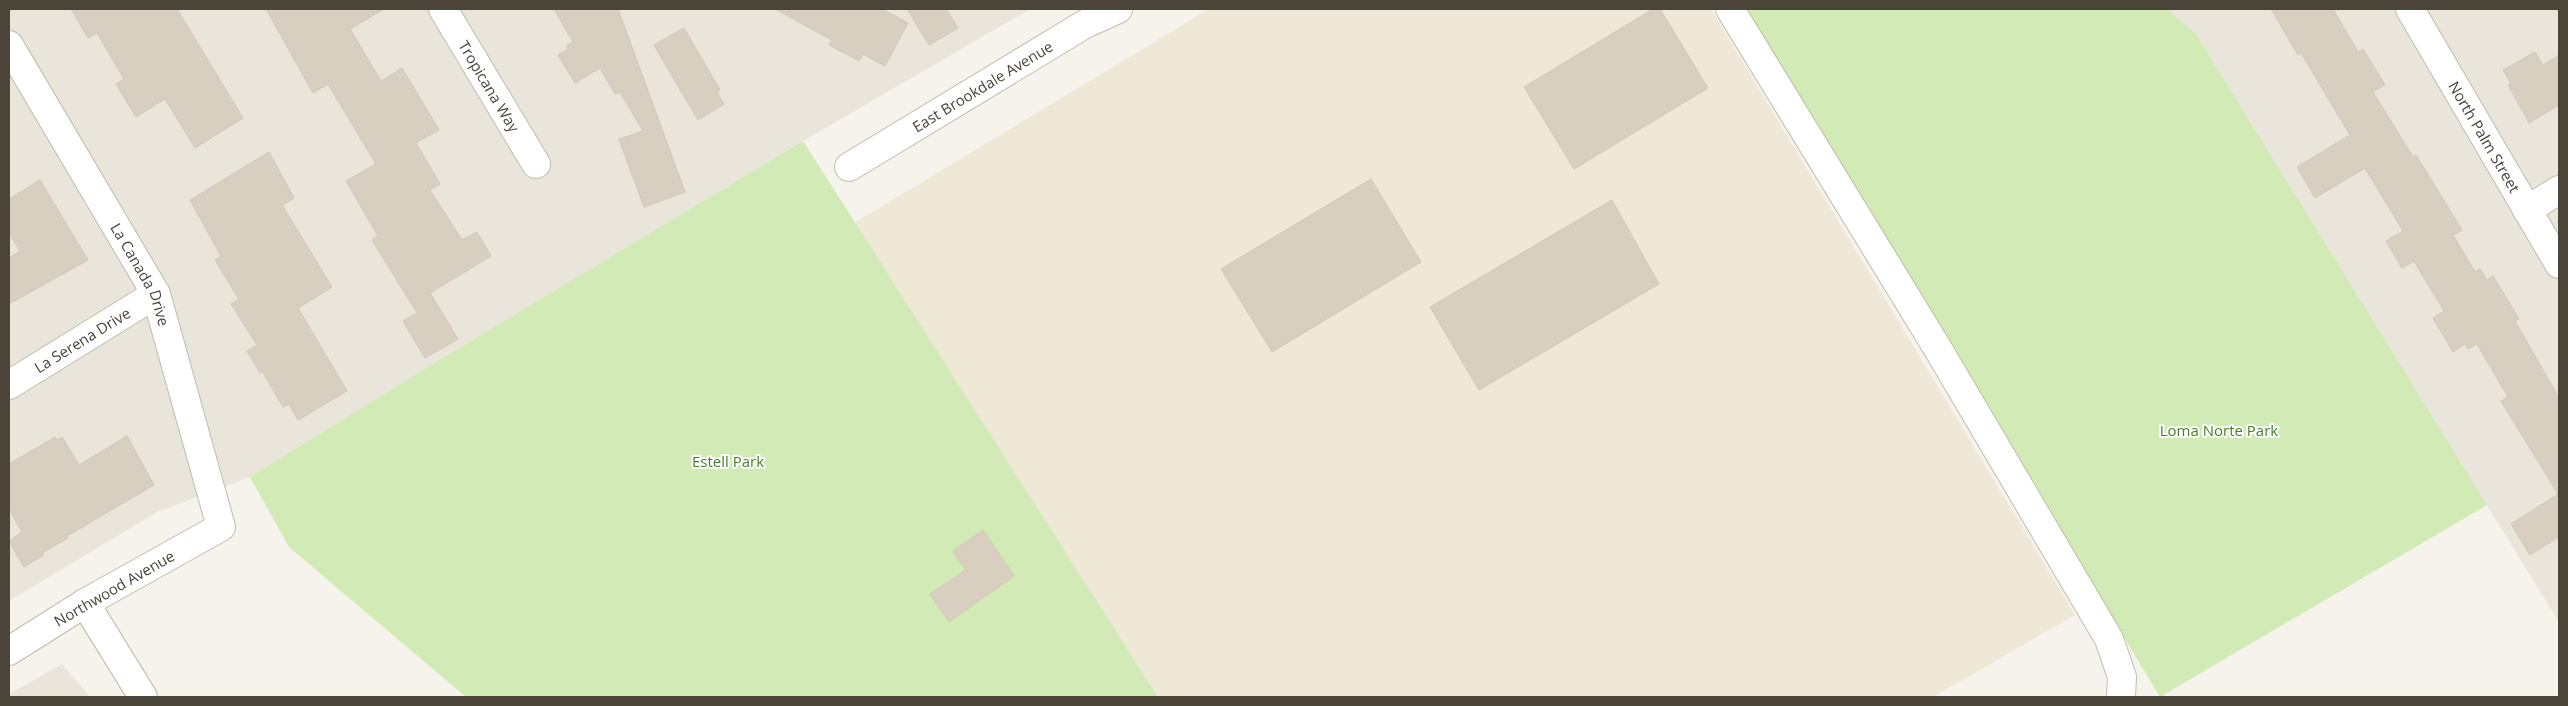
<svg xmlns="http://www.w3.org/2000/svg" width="2568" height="706" font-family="'Open Sans',sans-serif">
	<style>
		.residential { fill: #eae5da }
		.education { fill: #efe8d6 }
		.green { fill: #d2eab5 }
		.building { fill: #d8cfc1; stroke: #d3c7b4 }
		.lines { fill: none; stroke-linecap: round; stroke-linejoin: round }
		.minor-casing { stroke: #c2bbae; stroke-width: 30 }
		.minor { stroke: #fff; stroke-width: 28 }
		.labels { text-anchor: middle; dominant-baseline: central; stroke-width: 4; stroke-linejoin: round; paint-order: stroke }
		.street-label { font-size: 15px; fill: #4b4439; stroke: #fff }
		.park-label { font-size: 15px; fill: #4a7f2a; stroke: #fff }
	</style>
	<rect width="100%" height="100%" fill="#f6f3ec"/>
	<path class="residential" d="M 9,9 L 1030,9 L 803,141 L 426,368 L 250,477 L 157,512 L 9,601 Z
		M 2167,9 L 2559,9 L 2559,622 L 2196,34 Z
		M 62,664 L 90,697 L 9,697 L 9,694 Z"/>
	<path class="education" d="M 1209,9 L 1711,9 L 2075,615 L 1933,697 L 1158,697 L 854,223 Z"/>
	<path class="green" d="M 1745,9 L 2167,9 L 2196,34 L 2487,505 L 2160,697 Z
		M 803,141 L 1158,697 L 466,697 L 289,547 L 250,477 L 426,368 Z"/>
	<path class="building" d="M 71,9 L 177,9 L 243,118 L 195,148 L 165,99 L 136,117 L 116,84 L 124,79 L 97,33 L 88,38 Z
		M 266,9 L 384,9 L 350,29 L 381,81 L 402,68 L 439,130 L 416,143 L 440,184 L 430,190 L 462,240 L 477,232 L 491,256 L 430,293 L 458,339 L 425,358 L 403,321 L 417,313 L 372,240 L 378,236 L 346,181 L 376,164 L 328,84 L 313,93 Z
		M 554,9 L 618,9 L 685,192 L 644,207 L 619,139 L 643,131 L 620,92 L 615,94 L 600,68 L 575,83 L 558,55 L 568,49 L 566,46 L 573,42 Z
		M 775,9 L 882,9 L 908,23 L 885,66 L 863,54 L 859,61 L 829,45 L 832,40 Z
		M 907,9 L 946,9 L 958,28 L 929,45 Z
		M 1653,9 L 1660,9 L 1708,88 L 1574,169 L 1524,87 Z
		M 2271,9 L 2333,9 L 2358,52 L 2363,49 L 2385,85 L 2373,92 L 2413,157 L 2416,155 L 2462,230 L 2453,235 L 2475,272 L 2480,269 L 2487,280 L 2493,276 L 2519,319 L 2515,321 L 2559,398 L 2559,537 L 2530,555 L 2511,524 L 2558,494 L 2501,401 L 2508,397 L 2477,344 L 2468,349 L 2465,344 L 2453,352 L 2433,318 L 2444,311 L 2414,261 L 2402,268 L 2386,241 L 2403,231 L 2365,168 L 2315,198 L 2297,167 L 2350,135 L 2301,53 L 2298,55 Z
		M 684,28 L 720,90 L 717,92 L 724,104 L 698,120 L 654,45 Z
		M 2535,52 L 2543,65 L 2559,55 L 2559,105 L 2529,123 L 2508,85 L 2511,84 L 2503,70 Z
		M 269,152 L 294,198 L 282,205 L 332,287 L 298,308 L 347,391 L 298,420 L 289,404 L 283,407 L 262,371 L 260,373 L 247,351 L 257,345 L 231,304 L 239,299 L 215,260 L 221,256 L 190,200 Z
		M 1371,179 L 1421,262 L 1272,352 L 1221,269 Z
		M 40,180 L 88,260 L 9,304 L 9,258 L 20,251 L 9,233 L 9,199 Z
		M 1612,200 L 1659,284 L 1479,390 L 1430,307 Z
		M 127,436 L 154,485 L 67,536 L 68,538 L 42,553 L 44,555 L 24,567 L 9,541 L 22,532 L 9,509 L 9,464 L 55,437 L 57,440 L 62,437 L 79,465 Z
		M 983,530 L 1014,576 L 949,622 L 930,594 L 966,570 L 953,551 Z"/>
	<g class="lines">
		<defs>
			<g id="minor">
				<path id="s1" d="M 443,9 L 536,164"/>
				<path d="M 1730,9 L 1938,349 L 2109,639 L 2122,677 L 2121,697"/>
				<path id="s2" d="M 2410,9 L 2559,264"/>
				<path id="s3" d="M 9,45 L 156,294 L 221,527 L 85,603 L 9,651"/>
				<path id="s4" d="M 849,167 L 1085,24 L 1118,9"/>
				<path d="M 2527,210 L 2559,190"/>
				<path id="s5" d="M 9,385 L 156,294"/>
				<path d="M 85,603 L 143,697"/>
			</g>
		</defs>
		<use href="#minor" class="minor-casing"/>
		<use href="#minor" class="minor"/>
	</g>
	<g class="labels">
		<g class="street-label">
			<text stroke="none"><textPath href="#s4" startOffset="156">East Brookdale Avenue</textPath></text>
			<text stroke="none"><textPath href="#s1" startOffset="90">Tropicana Way</textPath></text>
			<text stroke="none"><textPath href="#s2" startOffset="148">North Palm Street</textPath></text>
			<text stroke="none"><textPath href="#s3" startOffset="265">La Canada Drive</textPath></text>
			<text stroke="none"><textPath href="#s5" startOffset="86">La Serena Drive</textPath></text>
			<text transform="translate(114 588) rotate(-30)">Northwood Avenue</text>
		</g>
		<g class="park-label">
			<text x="2219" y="430">Loma Norte Park</text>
			<text x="728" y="461">Estell Park</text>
		</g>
	</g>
	<rect width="2568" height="706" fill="none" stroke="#4b4439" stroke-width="20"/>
</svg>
